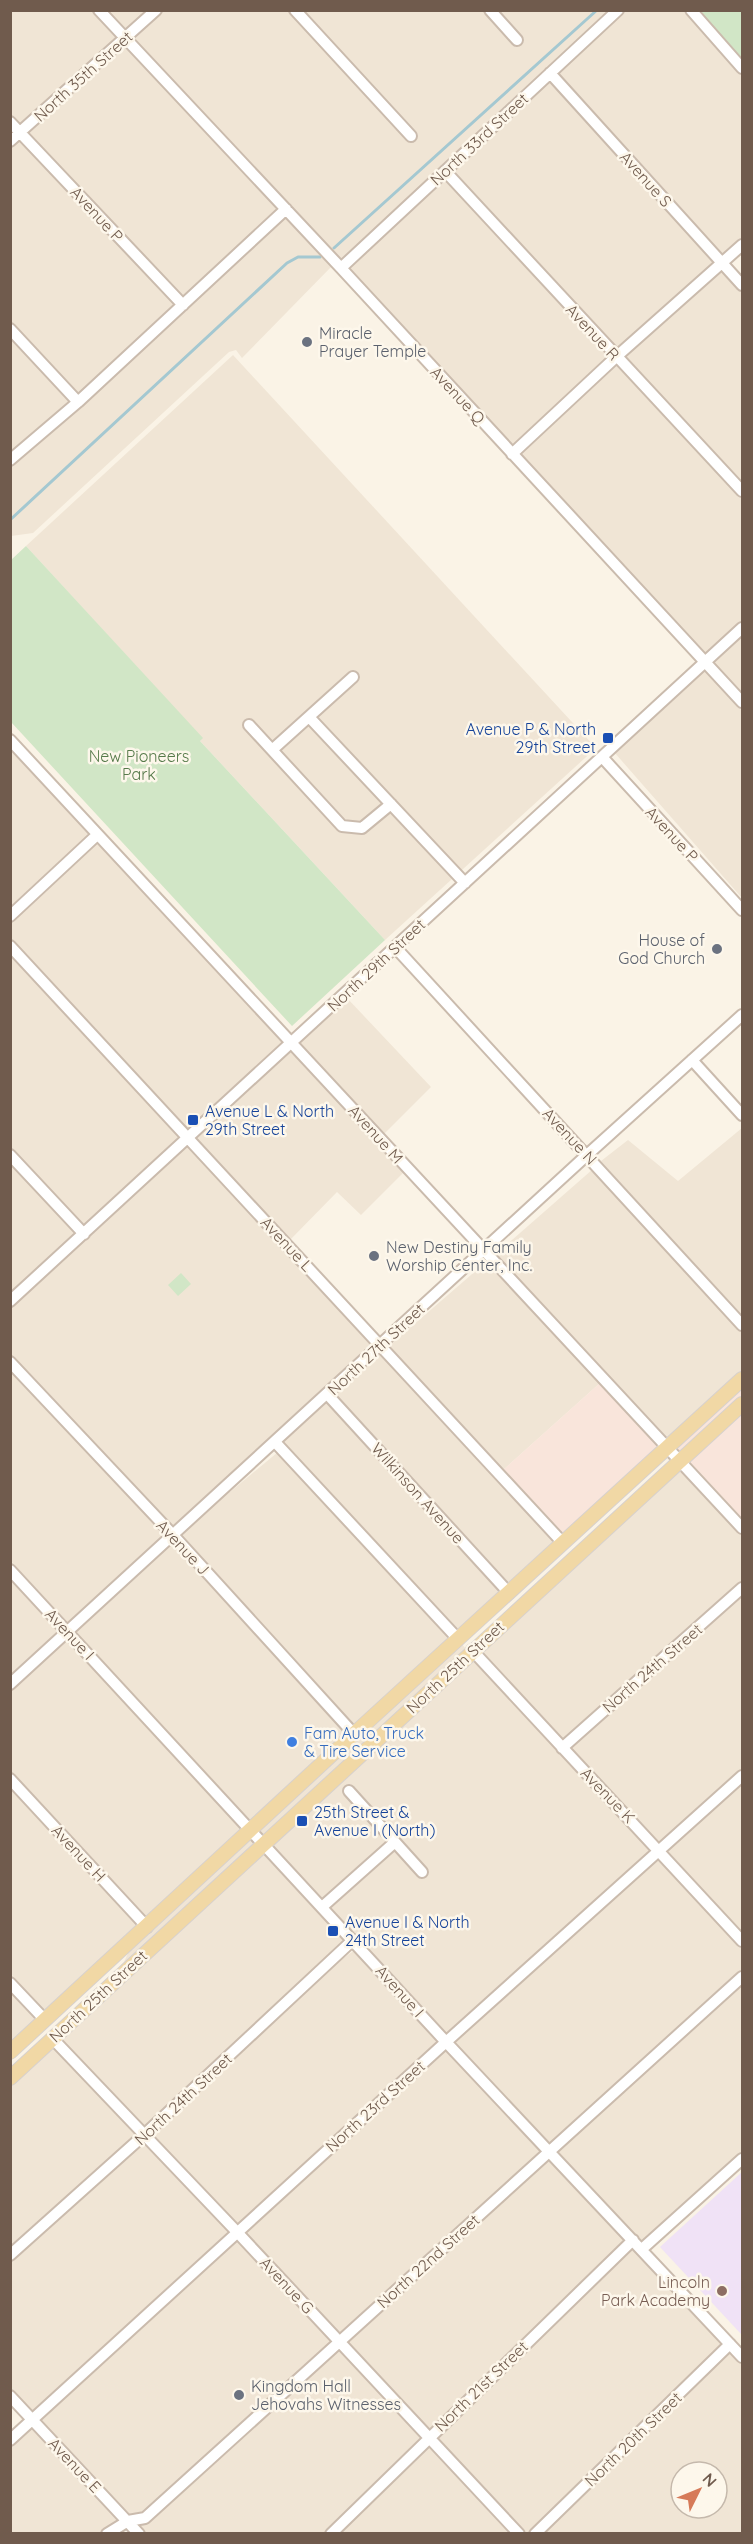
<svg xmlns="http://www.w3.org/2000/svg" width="753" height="2544" font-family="Quicksand,sans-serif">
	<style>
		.residential { fill: #f0e5d5; fill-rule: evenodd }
		.commercial { fill: #f9e5db }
		.education { fill: #f0e2f6 }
		.green { fill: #d1e6c6 }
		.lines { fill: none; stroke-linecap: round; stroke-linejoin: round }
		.stream { stroke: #a4c8d1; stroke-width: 3 }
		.minor-casing { stroke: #cabbad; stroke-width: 14 }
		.major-casing { stroke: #d7d1cd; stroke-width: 16 }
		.minor { stroke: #fff; stroke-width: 10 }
		.major { stroke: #f1d8a5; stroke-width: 14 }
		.worship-dot { fill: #6b7280; stroke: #fdf7eb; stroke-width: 2 }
		.transit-dot { fill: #1a4fb4; stroke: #fdf7eb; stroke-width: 2 }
		.shop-dot { fill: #3f7fe0; stroke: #fdf7eb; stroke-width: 2 }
		.education-dot { fill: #8d6e63; stroke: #fdf7eb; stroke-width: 2 }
		.labels { text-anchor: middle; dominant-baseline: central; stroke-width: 5; stroke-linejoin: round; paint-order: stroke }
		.street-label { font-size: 16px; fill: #705b4d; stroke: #fdf7eb }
		.worship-label { font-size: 16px; fill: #5b616d; stroke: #fdf7eb; text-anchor: start }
		.transit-label { font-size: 16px; fill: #164399; stroke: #fdf7eb; text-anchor: start }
		.park-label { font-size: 16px; fill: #567a4a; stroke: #fdf7eb }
		.shop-label { font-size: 16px; fill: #366cbe; stroke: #fdf7eb; text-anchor: start }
		.education-label { font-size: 16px; fill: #785e54; stroke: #fdf7eb; text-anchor: end }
	</style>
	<rect width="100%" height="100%" fill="#faf3e6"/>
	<path class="residential" d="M 11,11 L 92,11 L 118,39 L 21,125 L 11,114 Z
		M 107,11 L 149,11 L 126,32 Z
		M 163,11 L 288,11 L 410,143 L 418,136 L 303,11 L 483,11 L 516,47 L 524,40 L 497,11 L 611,11 L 342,260 L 133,39 Z
		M 625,11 L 683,11 L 742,76 L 742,238 L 723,256 L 557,73 Z
		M 125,46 L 279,209 L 183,298 L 27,132 Z
		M 549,81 L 715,263 L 617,350 L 452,171 Z
		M 19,140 L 175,305 L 79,395 L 11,321 L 10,148 Z
		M 444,178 L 609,357 L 513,447 L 348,267 Z
		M 285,217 L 332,266 L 242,358 L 236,350 L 229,352 L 33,533 L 11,536 L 10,467 L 77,409 Z
		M 721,270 L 742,293 L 742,483 L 623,357 Z
		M 10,337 L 71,402 L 10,454 Z
		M 233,355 L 596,748 L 385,940 L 200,741 L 202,738 L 26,546 Z
		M 615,364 L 742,499 L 742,621 L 706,655 L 519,454 Z
		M 742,634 L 742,695 L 712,662 Z
		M 704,669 L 742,711 L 742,898 L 614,752 Z
		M 11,748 L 90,835 L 11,909 Z
		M 96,842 L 285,1042 L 189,1130 L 11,938 L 11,922 Z
		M 11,954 L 181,1138 L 84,1227 L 11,1147 Z
		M 347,998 L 431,1087 L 384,1134 L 299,1042 Z
		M 291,1049 L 404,1172 L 361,1215 L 337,1192 L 290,1240 L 195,1138 Z
		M 742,1128 L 742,1317 L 601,1161 L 628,1140 L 678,1181 Z
		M 187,1145 L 373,1345 L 174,1528 L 11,1355 L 11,1308 Z
		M 11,1163 L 77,1234 L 11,1295 Z
		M 593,1169 L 742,1333 L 742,1372 L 668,1439 L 495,1255 Z
		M 486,1262 L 600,1383 L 503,1470 L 389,1346 Z
		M 380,1352 L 555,1543 L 510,1586 L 335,1394 Z
		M 11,1370 L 166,1535 L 69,1624 L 11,1561 Z
		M 327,1401 L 502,1593 L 459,1632 L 283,1441 Z
		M 278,1452 L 451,1639 L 354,1727 L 180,1535 L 229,1491 L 230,1492 Z
		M 680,1468 L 742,1536 L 742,1582 L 563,1740 L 480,1650 Z
		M 172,1543 L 346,1734 L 251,1823 L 75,1632 Z
		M 11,1577 L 61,1632 L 11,1678 Z
		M 742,1595 L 742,1769 L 660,1843 L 570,1747 Z
		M 67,1639 L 243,1830 L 148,1919 L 11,1772 L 11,1691 Z
		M 461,1643 L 466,1649 L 264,1836 L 258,1830 Z
		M 472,1658 L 652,1850 L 447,2035 L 329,1906 L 394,1849 L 421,1879 L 429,1872 L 350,1784 L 342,1791 L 388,1842 L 322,1899 L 271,1843 Z
		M 742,1782 L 742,1933 L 667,1850 Z
		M 10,1788 L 140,1927 L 45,2013 L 11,1974 Z
		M 250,1837 L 256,1844 L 56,2028 L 60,2022 L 124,1962 L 130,1949 Z
		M 263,1851 L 346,1940 L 145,2128 L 60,2039 Z
		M 659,1858 L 742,1949 L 742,1970 L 550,2143 L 453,2042 Z
		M 355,1950 L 439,2042 L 238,2225 L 151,2135 L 333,1965 Z
		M 742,1983 L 742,2153 L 642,2242 L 557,2151 Z
		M 10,1991 L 37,2021 L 10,2046 Z
		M 52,2046 L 137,2135 L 11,2249 L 11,2084 Z
		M 445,2049 L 542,2151 L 341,2335 L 244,2232 Z
		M 143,2142 L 230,2232 L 33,2412 L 11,2388 L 10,2262 Z
		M 549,2158 L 626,2240 L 429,2430 L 348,2342 Z
		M 236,2239 L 333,2342 L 143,2513 L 130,2516 L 40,2419 Z
		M 632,2247 L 723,2344 L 529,2533 L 522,2530 L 435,2437 Z
		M 339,2349 L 421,2437 L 324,2533 L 147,2534 L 138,2524 L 148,2521 Z
		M 729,2351 L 742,2365 L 742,2533 L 542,2534 ZM 681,2472 L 717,2472 L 717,2508 L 681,2508 Z
		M 32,2426 L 119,2520 L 100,2533 L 11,2534 L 11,2446 Z
		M 428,2444 L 511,2533 L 338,2534 Z"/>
	<path class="commercial" d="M 600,1383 L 661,1447 L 563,1536 L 503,1470 Z
		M 742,1385 L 742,1397 L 681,1453 L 676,1447 Z
		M 742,1410 L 742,1520 L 688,1460 Z"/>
	<path class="education" d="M 742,2172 L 742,2335 L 660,2247 Z"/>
	<path class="green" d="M 698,11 L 742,11 L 742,60 Z
		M 26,546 L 203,738 L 200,741 L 385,940 L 292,1026 L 11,722 L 11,560 Z
		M 181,1273 L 191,1284 L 178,1296 L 168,1285 Z"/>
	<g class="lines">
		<path class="stream" d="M 334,248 L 597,10
			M 10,520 L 287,263 L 298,257 L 320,257"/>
		<defs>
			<path id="minor" d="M 99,10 L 341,268 L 742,702
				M 295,10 L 411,136
				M 490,10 L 517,40
				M 691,10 L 742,68
				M 550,73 L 742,285
				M 10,122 L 183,305
				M 10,141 L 156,10
				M 445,171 L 742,491
				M 341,268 L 618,10
				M 10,329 L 78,402
				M 512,454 L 616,357 L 742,245
				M 10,460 L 78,402 L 286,209
				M 309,717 L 465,883
				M 249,725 L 342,826 L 362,828 L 391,804
				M 10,740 L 742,1528
				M 272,750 L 353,677
				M 602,757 L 742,910
				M 10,916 L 97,835
				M 10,946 L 563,1543
				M 395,947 L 742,1325
				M 692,1060 L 742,1115
				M 10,1155 L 84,1234
				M 10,1301 L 742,628
				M 10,1362 L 173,1535 L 354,1734
				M 327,1394 L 509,1593
				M 275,1442 L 458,1639
				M 10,1570 L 446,2042 L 742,2357
				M 472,1650 L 742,1941
				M 10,1684 L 587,1155 L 742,1015
				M 562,1748 L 742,1588
				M 10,1779 L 147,1927
				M 349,1791 L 422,1872
				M 322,1907 L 395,1842
				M 10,1983 L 45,2020
				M 53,2039 L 237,2232 L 519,2534
				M 642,2249 L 742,2159
				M 10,2255 L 144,2135 L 353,1940
				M 10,2396 L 139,2534
				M 10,2440 L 446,2042 L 742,1776
				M 107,2534 L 128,2521 L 145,2518 L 742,1977
				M 331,2534 L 633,2240
				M 535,2534 L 730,2344"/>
			<path id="major" d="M 10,2052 L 354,1734 L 742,1379
				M 10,2078 L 742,1404"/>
		</defs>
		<use href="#minor" class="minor-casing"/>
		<use href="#major" class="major-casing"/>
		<use href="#minor" class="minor"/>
		<use href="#major" class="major"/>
	</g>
	<g class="worship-dot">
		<circle cx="307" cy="342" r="6"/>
		<circle cx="717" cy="949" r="6"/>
		<circle cx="374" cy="1256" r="6"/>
		<circle cx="239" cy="2395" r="6"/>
	</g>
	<g class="transit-dot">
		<rect x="602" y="732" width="12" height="12" rx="3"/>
		<rect x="187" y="1114" width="12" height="12" rx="3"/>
		<rect x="296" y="1815" width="12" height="12" rx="3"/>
		<rect x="327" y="1925" width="12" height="12" rx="3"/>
	</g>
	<circle class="shop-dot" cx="292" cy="1742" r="6"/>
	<circle class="education-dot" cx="722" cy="2291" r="6"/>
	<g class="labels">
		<g class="street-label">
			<text transform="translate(83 76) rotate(-42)">North 35th Street</text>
			<text transform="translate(479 139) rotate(-43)">North 33rd Street</text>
			<text transform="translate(646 179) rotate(48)">Avenue S</text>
			<text transform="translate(97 214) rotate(47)">Avenue P</text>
			<text transform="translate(593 332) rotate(47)">Avenue R</text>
			<text transform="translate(458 395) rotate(47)">Avenue Q</text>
			<text transform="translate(672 834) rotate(47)">Avenue P</text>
			<text transform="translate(376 965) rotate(-43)">North 29th Street</text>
			<text transform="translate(376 1134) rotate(48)">Avenue M</text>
			<text transform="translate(570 1136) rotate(47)">Avenue N</text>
			<text transform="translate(287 1244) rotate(47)">Avenue L</text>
			<text transform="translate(376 1349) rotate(-43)">North 27th Street</text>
			<text transform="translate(418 1493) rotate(48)">Wilkinson Avenue</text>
			<text transform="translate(183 1547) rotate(47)">Avenue J</text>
			<text transform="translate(70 1634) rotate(47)">Avenue I</text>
			<text transform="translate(455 1667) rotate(-43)">North 25th Street</text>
			<text transform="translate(652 1668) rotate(-41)">North 24th Street</text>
			<text transform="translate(608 1795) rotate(46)">Avenue K</text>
			<text transform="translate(79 1853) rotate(47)">Avenue H</text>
			<text transform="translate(400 1991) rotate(48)">Avenue I</text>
			<text transform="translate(98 1996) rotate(-43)">North 25th Street</text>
			<text transform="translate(183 2099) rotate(-43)">North 24th Street</text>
			<text transform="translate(375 2106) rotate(-42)">North 23rd Street</text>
			<text transform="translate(428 2261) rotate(-42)">North 22nd Street</text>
			<text transform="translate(287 2285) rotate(47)">Avenue G</text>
			<text transform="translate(481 2386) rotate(-44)">North 21st Street</text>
			<text transform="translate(633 2439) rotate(-44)">North 20th Street</text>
			<text transform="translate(75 2465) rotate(47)">Avenue E</text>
		</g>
		<g class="worship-label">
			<text x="319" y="333">Miracle<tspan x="319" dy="18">Prayer Temple</tspan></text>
			<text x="705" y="940" text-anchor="end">House of<tspan x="705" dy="18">God Church</tspan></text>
			<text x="386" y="1247">New Destiny Family<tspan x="386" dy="18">Worship Center, Inc.</tspan></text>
			<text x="251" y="2386">Kingdom Hall<tspan x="251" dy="18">Jehovahs Witnesses</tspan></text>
		</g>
		<g class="transit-label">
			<text x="596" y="729" text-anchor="end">Avenue P &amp; North<tspan x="596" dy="18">29th Street</tspan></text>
			<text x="205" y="1111">Avenue L &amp; North<tspan x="205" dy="18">29th Street</tspan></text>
			<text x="314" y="1812">25th Street &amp;<tspan x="314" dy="18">Avenue I (North)</tspan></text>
			<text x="345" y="1922">Avenue I &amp; North<tspan x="345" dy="18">24th Street</tspan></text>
		</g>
		<g class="park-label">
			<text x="139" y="756">New Pioneers<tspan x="139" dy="18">Park</tspan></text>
		</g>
		<g class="shop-label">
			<text x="304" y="1733">Fam Auto, Truck<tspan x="304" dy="18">&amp; Tire Service</tspan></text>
		</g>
		<g class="education-label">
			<text x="710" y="2282">Lincoln<tspan x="710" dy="18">Park Academy</tspan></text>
		</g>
	</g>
	<rect width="753" height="2544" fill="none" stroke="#705b4d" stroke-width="24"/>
	<g transform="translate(699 2490) rotate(47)"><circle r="28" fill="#fdf7eb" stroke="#c5b9ac" stroke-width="1.5"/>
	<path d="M0-4.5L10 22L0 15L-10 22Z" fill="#d67a58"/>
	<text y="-9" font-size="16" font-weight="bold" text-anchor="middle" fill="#705b4d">N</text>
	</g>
</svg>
